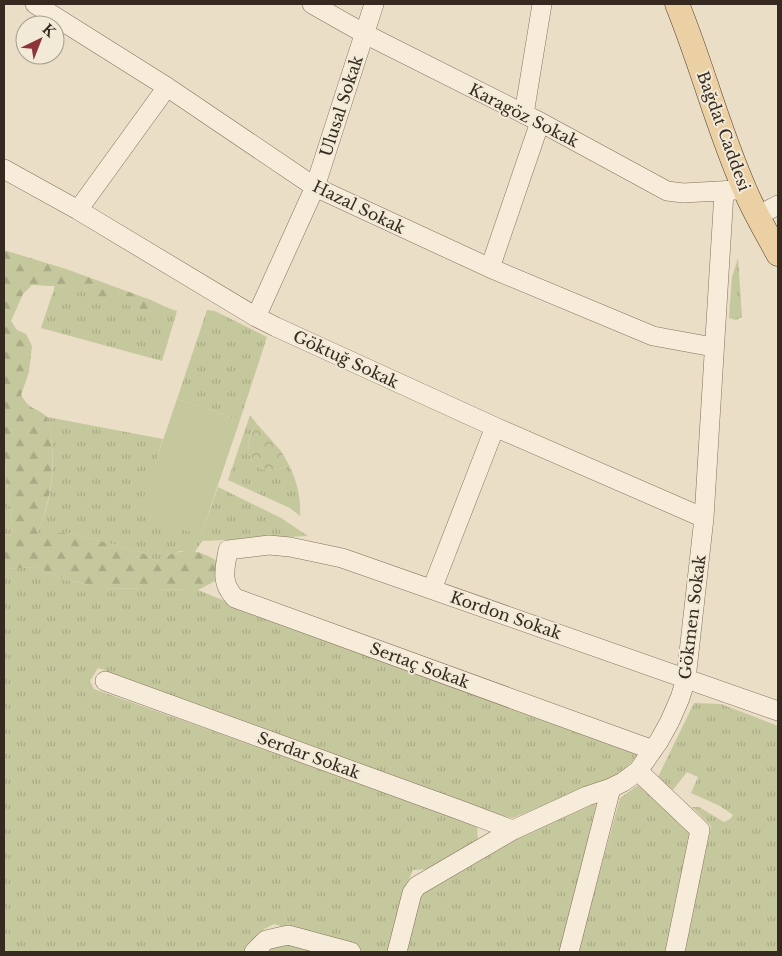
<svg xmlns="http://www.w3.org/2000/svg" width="782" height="956" font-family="'Libre Baskerville',serif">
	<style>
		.grass { fill: url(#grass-tufts) }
		.forest { fill: url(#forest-firs) }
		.park { fill: url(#park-crowns) }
		.pitch { fill: #c5c79c }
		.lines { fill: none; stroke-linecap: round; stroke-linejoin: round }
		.minor-casing { stroke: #84705e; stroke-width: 20 }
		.major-casing { stroke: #523f32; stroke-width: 25 }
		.minor { stroke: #f6ecd9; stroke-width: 19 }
		.major { stroke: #ead0a3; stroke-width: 24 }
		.labels { text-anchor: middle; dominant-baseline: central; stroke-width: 4; stroke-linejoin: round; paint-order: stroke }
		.street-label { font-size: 16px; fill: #362a20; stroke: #f2e9d6 }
	</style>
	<defs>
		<pattern id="grass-tufts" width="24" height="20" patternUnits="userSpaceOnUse" patternTransform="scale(1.25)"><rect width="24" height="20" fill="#c5c79c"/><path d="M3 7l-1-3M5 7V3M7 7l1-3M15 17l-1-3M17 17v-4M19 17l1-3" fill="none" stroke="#aaab86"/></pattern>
		<pattern id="forest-firs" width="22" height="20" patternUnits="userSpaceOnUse" patternTransform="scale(1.25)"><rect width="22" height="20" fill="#c5c79c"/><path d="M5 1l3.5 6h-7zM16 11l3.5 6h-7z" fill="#aaab86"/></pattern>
		<pattern id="park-crowns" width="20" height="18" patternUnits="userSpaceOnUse" patternTransform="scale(1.25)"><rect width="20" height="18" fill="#c5c79c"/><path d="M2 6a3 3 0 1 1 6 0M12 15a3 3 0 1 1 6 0" fill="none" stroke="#aaab86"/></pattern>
	</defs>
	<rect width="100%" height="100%" fill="#eadec7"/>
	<path class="grass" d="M 738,258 L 742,317 L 736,320 L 729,318 L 732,277 Z
		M 55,286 L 68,287 L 171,312 L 168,308 L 177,311 L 162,361 L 41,328 Z
		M 207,310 L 215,311 L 267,337 L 240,420 L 177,399 Z
		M 250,415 L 257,424 C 237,450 254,483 289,465 C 297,482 301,497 300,516 L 290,508 L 228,480 Z
		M 47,417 L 163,439 L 139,514 L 201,535 L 218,487 L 281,518 L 308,536 L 202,541 L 195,552 L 180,551 L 156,561 L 141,552 L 71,533 L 37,533 C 54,499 57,454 47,417 Z
		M 4,457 L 13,534 L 4,535 Z
		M 36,567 L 64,579 L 100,588 L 198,590 L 247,610 L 639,751 C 633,762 626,769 616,776 L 513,818 L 500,815 L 98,668 L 90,681 L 94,689 L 469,822 L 477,827 L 478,841 L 432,869 L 413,870 L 409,879 L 395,944 L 386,952 L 364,952 L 274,924 L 264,929 L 249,952 L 4,952 L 4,569 Z
		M 694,703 L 721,704 L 778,726 L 778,952 L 684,952 L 711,826 L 692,807 L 699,807 L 724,822 L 730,819 L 733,815 L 720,806 L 691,793 L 698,777 L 687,772 L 673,790 L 658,777 Z
		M 638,785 L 691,833 L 666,952 L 578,952 L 620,798 Z
		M 592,803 L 596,805 L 561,952 L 408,952 L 407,948 L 414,907 L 424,890 L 496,849 Z
		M 282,940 L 322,952 L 265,952 Z"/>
	<path class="forest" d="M 4,250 L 66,269 L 151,300 L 168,308 L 172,312 L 165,316 L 68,287 L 32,285 L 23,294 L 11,321 L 17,330 L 26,334 L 32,346 L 29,372 L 21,395 C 30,411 35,406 47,417 C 57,454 53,499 37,533 L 71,533 L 141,552 L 156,561 C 182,548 195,547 220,563 L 217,580 L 198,590 L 100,588 L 64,579 L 36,567 L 4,569 L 4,535 L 13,534 L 4,457 Z"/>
	<path class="park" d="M 257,424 L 281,451 L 289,465 C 254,483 237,451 257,424 Z"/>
	<path class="pitch" d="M 177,399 L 240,420 L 201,535 L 138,514 Z"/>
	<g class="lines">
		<defs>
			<path id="minor" d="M 35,4 L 167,87 L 315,187 L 490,268 L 653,336 L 713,347
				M 312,4 L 365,34 L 540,122 L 667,191 L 683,193 L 736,190
				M 524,114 L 542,4
				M 4,169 L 78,210 L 256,317 L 276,327 L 495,427 L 704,518
				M 78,210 L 167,87
				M 757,216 L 778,205
				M 490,268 L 540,122
				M 256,317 L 315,187 L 374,4
				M 432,589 L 495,427
				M 105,681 L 457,809 L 513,830
				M 653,750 L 235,598 C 220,582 225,569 228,550 L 269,545 L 290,547 L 342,558 L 778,711
				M 638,771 L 700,830 L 675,952
				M 254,952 L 266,940 L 288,935 L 351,952
				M 397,952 L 412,893 L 417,886 L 513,830 L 587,796 L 611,788 L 623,782 L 638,771 L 659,741 L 670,721 L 680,698 L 686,679 L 704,518 L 724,192
				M 569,952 L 611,788"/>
			<path id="major" d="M 677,4 C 702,65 718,129 745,190 C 754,212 767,233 778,254"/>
		</defs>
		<use href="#minor" class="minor-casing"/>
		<use href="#major" class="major-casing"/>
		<use href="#minor" class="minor"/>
		<use href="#major" class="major"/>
	</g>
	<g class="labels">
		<g class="street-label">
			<text transform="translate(341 106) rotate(-72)">Ulusal Sokak</text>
			<text transform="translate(524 115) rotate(27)">Karagöz Sokak</text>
			<text transform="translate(724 131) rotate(70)">Bağdat Caddesi</text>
			<text transform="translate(359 207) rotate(26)">Hazal Sokak</text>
			<text transform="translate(346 359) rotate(25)">Göktuğ Sokak</text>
			<text transform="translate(506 615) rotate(19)">Kordon Sokak</text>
			<text transform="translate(692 617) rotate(-83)">Gökmen Sokak</text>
			<text transform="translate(420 665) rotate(20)">Sertaç Sokak</text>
			<text transform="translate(309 755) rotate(20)">Serdar Sokak</text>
		</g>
	</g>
	<rect width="782" height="956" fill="none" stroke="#362a20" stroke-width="10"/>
	<g transform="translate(40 40) rotate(43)"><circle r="24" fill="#f2e9d6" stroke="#a79d8d"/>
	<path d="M0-4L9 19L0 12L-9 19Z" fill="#8e3439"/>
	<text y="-8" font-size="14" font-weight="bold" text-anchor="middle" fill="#362a20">K</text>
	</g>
</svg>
